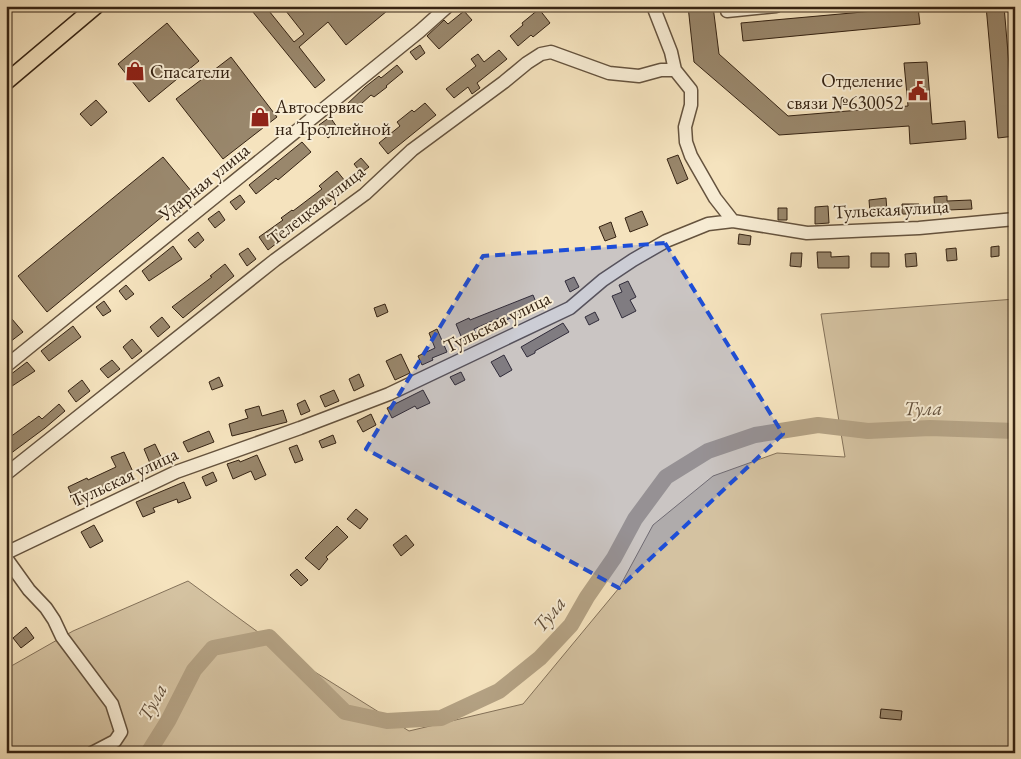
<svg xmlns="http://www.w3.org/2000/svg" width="1021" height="759" font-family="'EB Garamond',serif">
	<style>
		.green { fill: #d4c2a1; stroke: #84725a }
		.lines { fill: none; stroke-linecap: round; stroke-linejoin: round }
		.river { stroke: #b4a284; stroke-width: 16 }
		.building { fill: #99876c; stroke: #352313 }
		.minor-casing { stroke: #65533e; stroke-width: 15 }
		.major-casing { stroke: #352313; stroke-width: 18 }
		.minor { stroke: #f8edd5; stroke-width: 12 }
		.major { stroke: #f5e3be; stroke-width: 15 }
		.marked { fill: #1d4ed8; fill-opacity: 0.2; stroke: #1d4ed8; stroke-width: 4; stroke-dasharray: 10 6; stroke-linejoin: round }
		.labels { text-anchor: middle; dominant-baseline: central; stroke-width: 4; stroke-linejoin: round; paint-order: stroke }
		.poi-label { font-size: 19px; fill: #352313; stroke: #f8edd5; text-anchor: start }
		.street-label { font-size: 19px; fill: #352313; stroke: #f8edd5 }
		.water-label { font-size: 20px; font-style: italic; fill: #614f3b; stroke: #f8edd5 }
	</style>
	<rect width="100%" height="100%" fill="#f5e3be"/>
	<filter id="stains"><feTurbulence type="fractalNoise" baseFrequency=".004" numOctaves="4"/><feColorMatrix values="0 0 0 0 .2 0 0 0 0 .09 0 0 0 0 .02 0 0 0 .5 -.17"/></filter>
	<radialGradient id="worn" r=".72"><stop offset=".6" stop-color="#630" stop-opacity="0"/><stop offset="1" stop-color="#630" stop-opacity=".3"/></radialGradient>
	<path class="green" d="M 1015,299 L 1015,753 L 6,753 L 6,669 L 73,631 L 188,581 L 299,662 L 409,731 L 523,704 L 619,588 L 653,525 L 713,476 L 777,453 L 845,457 L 821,314 Z"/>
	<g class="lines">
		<path class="river" d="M 148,753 L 168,721 L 194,670 L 213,648 L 269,637 L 345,712 L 387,721 L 441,718 L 499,691 L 540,658 L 571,625 L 587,597 L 614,558 L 635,519 L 666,477 L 708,451 L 755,435 L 818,425 L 868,431 L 930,428 L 1015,431"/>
	</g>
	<path class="building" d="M 248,6 L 265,6 L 294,42 L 304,34 L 282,6 L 393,6 L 346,45 L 328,22 L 299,47 L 325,80 L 315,88 Z
		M 688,6 L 713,6 L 719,54 L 788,116 L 908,106 L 904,63 L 927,62 L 932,124 L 965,121 L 966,139 L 910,144 L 909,126 L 779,135 L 694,62 Z
		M 986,6 L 1004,6 L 1015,136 L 998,138 Z
		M 918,7 L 920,24 L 743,41 L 741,23 Z
		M 539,9 L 550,23 L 533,37 L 531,35 L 518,46 L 510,36 L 523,25 L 522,23 Z
		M 464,11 L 472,20 L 439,49 L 427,36 L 444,20 L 448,24 Z
		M 167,23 L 199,61 L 149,102 L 118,64 Z
		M 420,45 L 425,53 L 416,60 L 410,52 Z
		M 499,50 L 507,59 L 477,83 L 480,88 L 472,94 L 468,87 L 454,98 L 446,89 L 476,66 L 471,59 L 478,54 L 484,62 Z
		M 231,57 L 277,117 L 223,159 L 176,99 Z
		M 397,65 L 403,72 L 386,86 L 387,87 L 374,97 L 371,95 L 350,114 L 344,107 L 365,87 L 379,76 L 381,78 Z
		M 96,100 L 107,112 L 91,126 L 80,114 Z
		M 425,103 L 436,115 L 388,154 L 379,143 L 400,126 L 397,122 L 412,110 L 414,112 Z
		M 330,117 L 339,130 L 328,138 L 319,125 Z
		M 302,142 L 311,152 L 278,180 L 276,178 L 256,194 L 249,185 Z
		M 678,155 L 688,179 L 677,184 L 667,159 Z
		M 163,157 L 192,192 L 47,312 L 18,276 Z
		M 361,158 L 369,167 L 361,173 L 354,164 Z
		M 337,171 L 349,186 L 268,250 L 259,237 L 283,220 L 281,218 L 292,210 L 293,211 L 322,189 L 319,186 Z
		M 240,195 L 245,202 L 236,210 L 230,202 Z
		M 947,196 L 947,201 L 971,200 L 972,209 L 948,210 L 948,212 L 935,213 L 934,197 Z
		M 886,198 L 887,211 L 870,213 L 869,200 Z
		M 902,204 L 919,204 L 919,214 L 902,214 Z
		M 828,206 L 829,223 L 815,224 L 815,207 Z
		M 778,208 L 787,208 L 787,220 L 778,220 Z
		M 219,211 L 225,220 L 215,228 L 208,219 Z
		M 642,211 L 648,225 L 630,232 L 625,218 Z
		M 611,222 L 616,237 L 605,241 L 599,227 Z
		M 198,232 L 204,240 L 195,248 L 188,240 Z
		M 739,234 L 751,236 L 750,245 L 738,244 Z
		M 173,246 L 182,259 L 149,281 L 142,271 Z
		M 999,246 L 999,256 L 991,257 L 991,247 Z
		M 248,248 L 256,259 L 247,266 L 239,254 Z
		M 956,248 L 957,260 L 947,261 L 946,249 Z
		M 817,252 L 831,252 L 831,257 L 849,256 L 849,268 L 818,268 Z
		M 791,253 L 802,253 L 801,267 L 790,266 Z
		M 871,253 L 889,253 L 889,267 L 871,267 Z
		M 916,253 L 917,266 L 906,267 L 905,254 Z
		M 225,264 L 234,276 L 183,318 L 172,307 L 212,277 L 210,276 Z
		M 574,277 L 579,287 L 570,292 L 565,281 Z
		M 628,281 L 636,297 L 630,300 L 636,311 L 622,318 L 612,296 L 622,292 L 619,285 Z
		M 126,285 L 134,294 L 126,300 L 119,291 Z
		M 533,295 L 538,307 L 501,322 L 499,318 L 474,329 L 476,335 L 463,341 L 456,324 L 469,318 L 470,320 Z
		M 104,301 L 111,311 L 103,316 L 96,307 Z
		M 385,304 L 388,312 L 377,317 L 374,308 Z
		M 6,312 L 23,332 L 6,345 Z
		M 595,312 L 599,320 L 589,325 L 585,317 Z
		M 162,317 L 170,327 L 158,337 L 150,327 Z
		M 563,323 L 569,332 L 535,351 L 535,353 L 527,357 L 521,347 Z
		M 73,326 L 81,337 L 49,361 L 41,351 Z
		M 437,329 L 447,352 L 432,358 L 433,360 L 422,365 L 418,356 L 435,348 L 429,333 Z
		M 132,339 L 142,351 L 132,359 L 123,347 Z
		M 401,354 L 410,373 L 395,380 L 386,361 Z
		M 504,355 L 512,370 L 500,377 L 491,362 Z
		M 112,360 L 120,369 L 108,378 L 100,369 Z
		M 27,362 L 35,371 L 6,390 L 6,378 Z
		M 461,372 L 465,380 L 455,385 L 450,377 Z
		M 359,374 L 364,386 L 354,391 L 349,379 Z
		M 219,377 L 223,386 L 212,390 L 209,382 Z
		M 82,380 L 90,391 L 76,402 L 68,391 Z
		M 334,390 L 339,401 L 325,407 L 320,396 Z
		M 423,390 L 430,403 L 417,409 L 415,406 L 392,418 L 387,408 Z
		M 305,400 L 310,411 L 301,415 L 297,404 Z
		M 59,404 L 65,411 L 45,428 L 10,454 L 6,450 L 6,440 L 39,416 L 42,419 Z
		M 259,406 L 262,416 L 283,410 L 287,422 L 232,436 L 229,424 L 248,418 L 245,410 Z
		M 371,414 L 376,425 L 363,432 L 357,421 Z
		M 209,431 L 214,442 L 188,452 L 183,442 Z
		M 333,435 L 336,443 L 322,448 L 319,441 Z
		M 155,444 L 164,463 L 152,468 L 144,449 Z
		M 297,445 L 303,460 L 295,463 L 289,448 Z
		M 124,452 L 133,472 L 114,480 L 116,485 L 76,505 L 68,487 L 87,478 L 88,480 L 116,467 L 111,457 Z
		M 257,455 L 266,475 L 255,480 L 251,471 L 233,479 L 227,464 L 239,460 L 240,462 Z
		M 213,472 L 217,481 L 206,486 L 202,477 Z
		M 184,482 L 191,498 L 178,503 L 177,499 L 153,508 L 155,512 L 143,517 L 136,502 Z
		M 356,509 L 368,519 L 360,529 L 347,519 Z
		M 94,525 L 103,541 L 90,548 L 81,532 Z
		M 337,526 L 348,537 L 326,557 L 328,559 L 319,570 L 305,558 Z
		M 406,535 L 414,545 L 401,556 L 393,545 Z
		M 297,569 L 308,580 L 301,586 L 290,575 Z
		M 26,627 L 34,638 L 21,648 L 13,638 Z
		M 881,709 L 902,711 L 901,720 L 880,718 Z"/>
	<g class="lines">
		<defs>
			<path id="minor" d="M 653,6 L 671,52 L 675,70 L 691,90 L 691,105 L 685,127 L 686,142 L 691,156 L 715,198 L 733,221
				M 727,11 L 776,6
				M 6,366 L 420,31 L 448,6
				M 6,474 L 275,260 L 365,194 L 412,150 L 504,82 L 527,63 L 541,54 L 551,52 L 609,73 L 639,76 L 661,70 L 675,70
				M 6,553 L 176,472 L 300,428 L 389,394 L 570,308 L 603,280 L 633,260 L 666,241 L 708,224 L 733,221 L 807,233 L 919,228 L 1015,219
				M 6,558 L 29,590 L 46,608 L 54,620 L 62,637 L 112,704 L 121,732 L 115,741 L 92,753"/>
			<path id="major" d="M 6,82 L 96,6"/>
		</defs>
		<use href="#minor" class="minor-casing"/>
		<use href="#major" class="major-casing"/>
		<use href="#minor" class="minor"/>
		<use href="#major" class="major"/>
	</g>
	<path class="marked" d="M 665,243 L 783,434 L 619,588 L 366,449 L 483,256 Z"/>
	<defs>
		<symbol id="shop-bare" viewBox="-9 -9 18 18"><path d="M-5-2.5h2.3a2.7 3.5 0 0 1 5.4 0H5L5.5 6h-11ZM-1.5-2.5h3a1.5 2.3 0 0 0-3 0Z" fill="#8f2418" stroke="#f8edd5" stroke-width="2.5" paint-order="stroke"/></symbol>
		<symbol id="civic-bare" viewBox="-9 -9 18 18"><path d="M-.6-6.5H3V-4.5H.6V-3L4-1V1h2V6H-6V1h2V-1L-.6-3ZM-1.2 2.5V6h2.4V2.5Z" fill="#8f2418" stroke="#f8edd5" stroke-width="2.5" paint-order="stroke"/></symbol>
	</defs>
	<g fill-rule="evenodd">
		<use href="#shop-bare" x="121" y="57" width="28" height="28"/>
		<use href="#civic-bare" x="904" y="77" width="28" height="28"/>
		<use href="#shop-bare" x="246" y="103" width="28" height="28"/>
	</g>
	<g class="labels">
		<g class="poi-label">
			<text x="150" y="71">Спасатели</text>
			<text x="903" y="80" text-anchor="end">Отделение<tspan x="903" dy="22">связи №630052</tspan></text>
			<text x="275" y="106">Автосервис<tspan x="275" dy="22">на Троллейной</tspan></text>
		</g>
		<g class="street-label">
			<text transform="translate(204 182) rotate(-39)">Ударная улица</text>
			<text transform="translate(316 205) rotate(-38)">Телецкая улица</text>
			<text transform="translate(891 209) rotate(-3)">Тульская улица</text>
			<text transform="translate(497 322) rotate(-26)">Тульская улица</text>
			<text transform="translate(124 477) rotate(-25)">Тульская улица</text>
		</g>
		<g class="water-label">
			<text transform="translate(923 408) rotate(-1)">Тула</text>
			<text transform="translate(549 614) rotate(-51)">Тула</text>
			<text transform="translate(152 702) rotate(-61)">Тула</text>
		</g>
	</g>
	<rect width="1021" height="759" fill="none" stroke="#f5e3be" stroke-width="25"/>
	<rect x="8" y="8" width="1006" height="744" fill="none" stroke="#352313" stroke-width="2.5"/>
	<rect x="12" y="12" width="996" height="734" fill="none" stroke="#352313"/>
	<rect width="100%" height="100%" filter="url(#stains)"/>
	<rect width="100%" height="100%" fill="url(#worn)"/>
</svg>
